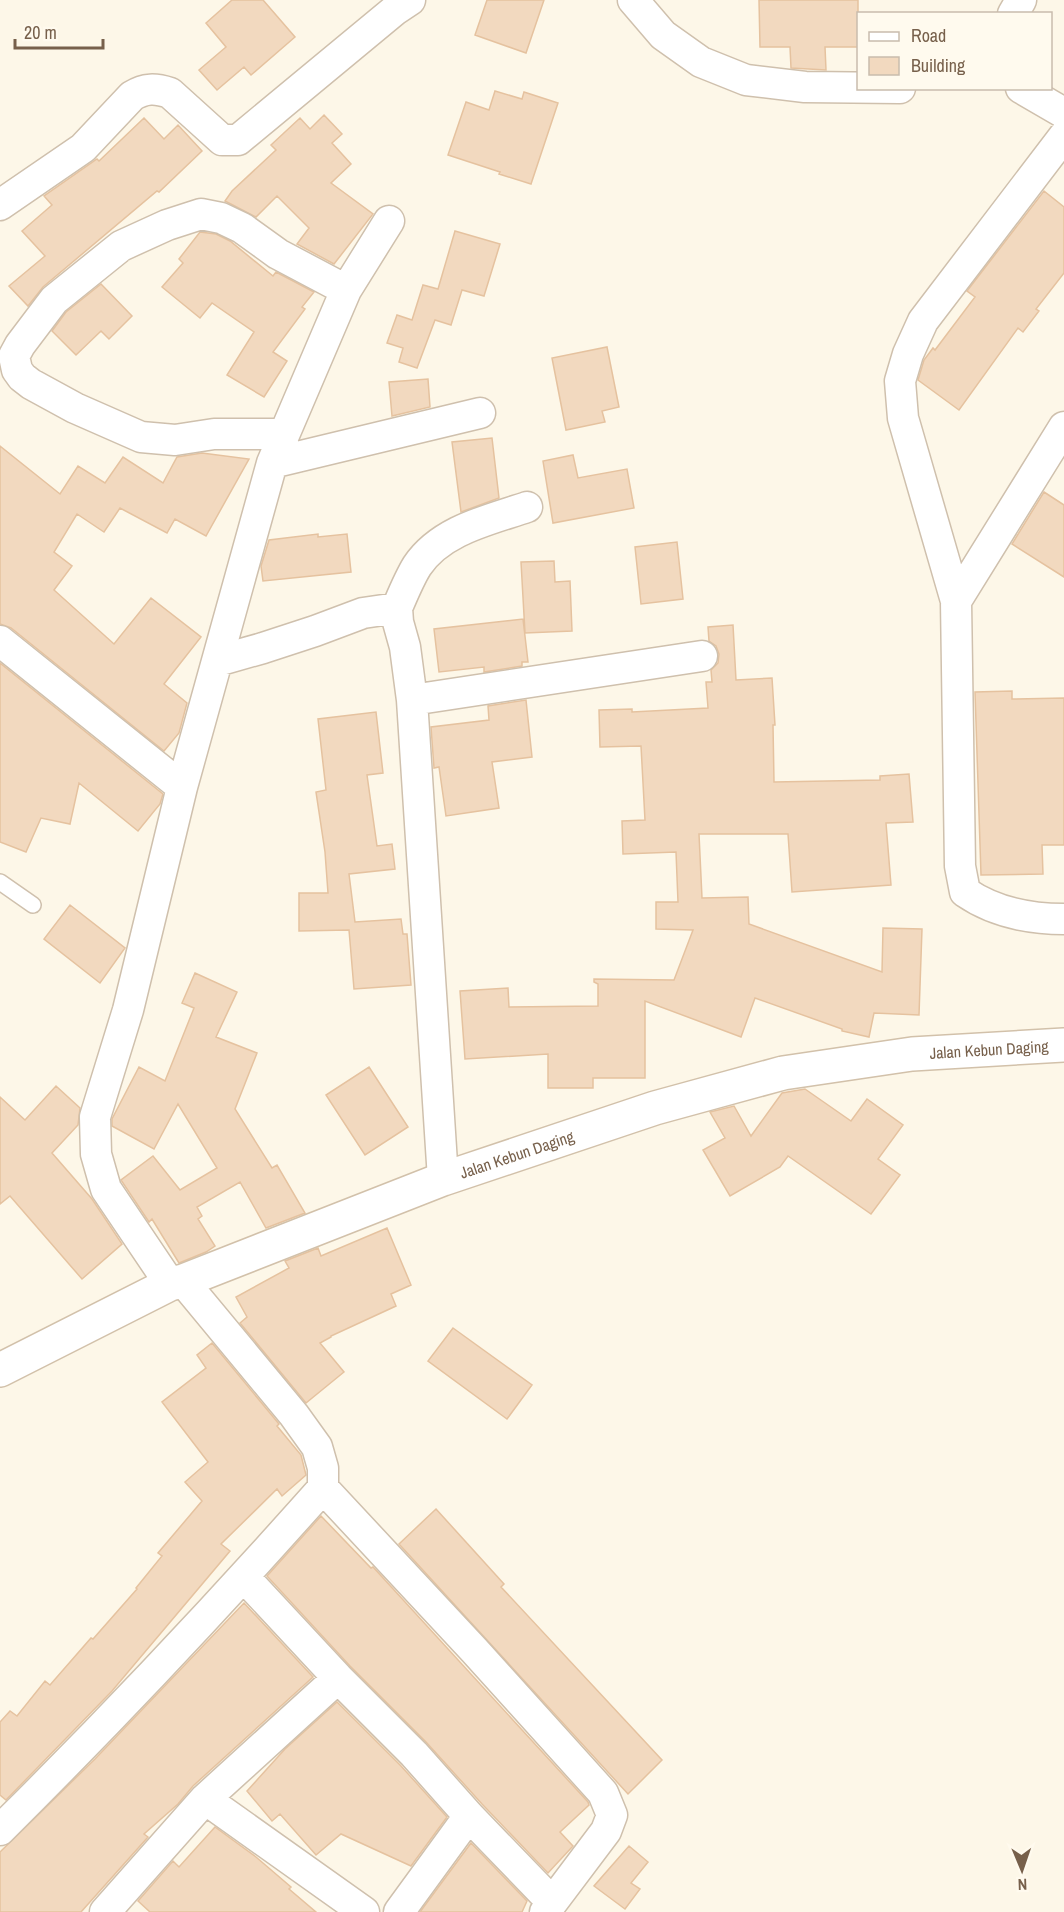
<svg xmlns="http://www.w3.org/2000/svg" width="1064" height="1912" font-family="'Archivo Narrow',sans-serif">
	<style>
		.building { fill: #f2d9bf; stroke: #e5c29f; stroke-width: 1.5 }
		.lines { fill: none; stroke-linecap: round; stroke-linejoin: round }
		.lane-casing { stroke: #cfc0ad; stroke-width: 18 }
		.street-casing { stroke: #cfc0ad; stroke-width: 33 }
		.secondary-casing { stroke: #d2c1aa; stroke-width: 36 }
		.lane { stroke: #fff; stroke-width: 15 }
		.street { stroke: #fff; stroke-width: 30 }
		.secondary { stroke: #fff; stroke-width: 33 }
		.labels { text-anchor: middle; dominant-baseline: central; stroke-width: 5; stroke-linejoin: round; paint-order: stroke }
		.street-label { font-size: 16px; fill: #77604b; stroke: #fffaee }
	</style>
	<rect width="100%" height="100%" fill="#fdf7e8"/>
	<path class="building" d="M 232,0 L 263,0 L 295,37 L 251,75 L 244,67 L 217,90 L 199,70 L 226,47 L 206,23 Z
		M 487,0 L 544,0 L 526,53 L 475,35 Z
		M 759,0 L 858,0 L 858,47 L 825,47 L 826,70 L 791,68 L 790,47 L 760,47 Z
		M 495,91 L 522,99 L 524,92 L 558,103 L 531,184 L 499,174 L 500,172 L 448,155 L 466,102 L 489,110 Z
		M 324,115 L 342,134 L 332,143 L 351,164 L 331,183 L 373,214 L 334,264 L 297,244 L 309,228 L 277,196 L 256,217 L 225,201 L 232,191 L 276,150 L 271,145 L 300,118 L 310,129 Z
		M 144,118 L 164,139 L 178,125 L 202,151 L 159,192 L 157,191 L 43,287 L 28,306 L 9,286 L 45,256 L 22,231 L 52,205 L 44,196 L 97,159 L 99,161 Z
		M 1044,191 L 1064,207 L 1064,273 L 1036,309 L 1039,311 L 1023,332 L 1018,328 L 959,410 L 918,380 L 924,360 L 933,348 L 935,350 L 975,297 L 967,291 Z
		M 455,231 L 500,244 L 484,296 L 462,290 L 451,325 L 435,320 L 417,368 L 399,362 L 403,348 L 387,343 L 397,315 L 412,320 L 423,285 L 438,289 Z
		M 200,232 L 216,234 L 230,241 L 273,276 L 276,272 L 314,292 L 302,307 L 305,309 L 273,352 L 287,361 L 264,397 L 227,375 L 254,332 L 212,303 L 200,318 L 162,287 L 183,263 L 179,259 Z
		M 101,284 L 132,316 L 109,339 L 101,331 L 76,355 L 52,331 L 66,312 Z
		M 607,347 L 619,407 L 602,411 L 605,422 L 566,430 L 552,358 Z
		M 428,379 L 430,407 L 392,416 L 389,382 Z
		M 492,438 L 499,498 L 461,512 L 452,442 Z
		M 0,446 L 60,494 L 78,466 L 105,483 L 123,457 L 163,483 L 177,457 L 202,453 L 249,459 L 206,536 L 175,519 L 167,533 L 120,508 L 104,532 L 77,514 L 54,552 L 72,566 L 54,590 L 114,644 L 151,598 L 201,637 L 164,684 L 187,703 L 179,733 L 164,751 L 11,628 L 0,624 Z
		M 573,455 L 578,478 L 627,469 L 634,508 L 553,523 L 543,461 Z
		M 1044,492 L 1064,505 L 1064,577 L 1012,544 Z
		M 318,534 L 318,537 L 347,534 L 351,572 L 263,581 L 261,566 L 269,540 Z
		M 677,542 L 683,599 L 641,604 L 635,547 Z
		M 554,561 L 555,582 L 570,581 L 572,631 L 525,633 L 521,562 Z
		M 523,619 L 528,662 L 522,662 L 522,666 L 484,672 L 484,667 L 439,672 L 434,629 Z
		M 733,625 L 736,680 L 772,678 L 775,725 L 773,725 L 774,782 L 880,780 L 880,776 L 909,774 L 913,822 L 886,823 L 891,885 L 792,892 L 788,834 L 699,834 L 702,898 L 748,897 L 749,924 L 882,972 L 883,928 L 922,929 L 919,1015 L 874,1013 L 869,1037 L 842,1031 L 842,1029 L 755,998 L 741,1037 L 645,1001 L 645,1078 L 593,1078 L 593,1088 L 548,1088 L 548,1054 L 465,1059 L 460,991 L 508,988 L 509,1007 L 598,1006 L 598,984 L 594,982 L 594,979 L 674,980 L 693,930 L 656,929 L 656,902 L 678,902 L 676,852 L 623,854 L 622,821 L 645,820 L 641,746 L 600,747 L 599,710 L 632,709 L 632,712 L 708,708 L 706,682 L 712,682 L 711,670 L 718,663 L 719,654 L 716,646 L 709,641 L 708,627 Z
		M 0,663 L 163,794 L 160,804 L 138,831 L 79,783 L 70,824 L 41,818 L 26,852 L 0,842 Z
		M 1012,691 L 1012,699 L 1064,698 L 1064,845 L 1042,845 L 1043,874 L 981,875 L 975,692 Z
		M 526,700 L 532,757 L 492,762 L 499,808 L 446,816 L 439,767 L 434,768 L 431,727 L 489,720 L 488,706 Z
		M 376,712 L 383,773 L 367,775 L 377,846 L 392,844 L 395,869 L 349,874 L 355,922 L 401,919 L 403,934 L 407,934 L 411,985 L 354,989 L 349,930 L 299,931 L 299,893 L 328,893 L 325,852 L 316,792 L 326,790 L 318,719 Z
		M 70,905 L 125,948 L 100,983 L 44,939 Z
		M 195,973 L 237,992 L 216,1037 L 257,1053 L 235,1109 L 272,1168 L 277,1165 L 305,1213 L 266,1228 L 240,1182 L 197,1207 L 202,1216 L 198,1219 L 215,1246 L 206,1252 L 179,1263 L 152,1219 L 149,1222 L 121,1180 L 153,1156 L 180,1190 L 217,1168 L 178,1104 L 154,1149 L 112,1126 L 112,1119 L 139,1067 L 165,1081 L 194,1008 L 182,1003 Z
		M 369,1067 L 408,1127 L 365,1155 L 326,1095 Z
		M 56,1086 L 80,1108 L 78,1125 L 52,1153 L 92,1199 L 122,1244 L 82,1279 L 10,1196 L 0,1204 L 0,1097 L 25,1120 Z
		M 805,1089 L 851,1121 L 867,1099 L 903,1125 L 878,1159 L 900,1175 L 871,1214 L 788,1156 L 780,1167 L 730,1196 L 703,1150 L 725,1138 L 710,1112 L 734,1106 L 751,1136 L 782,1093 Z
		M 387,1228 L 411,1285 L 391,1294 L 396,1306 L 331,1336 L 331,1337 L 320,1343 L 344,1372 L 306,1403 L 240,1323 L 247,1317 L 236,1297 L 289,1268 L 285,1261 L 318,1248 L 321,1256 Z
		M 453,1328 L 532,1385 L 507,1419 L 428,1361 Z
		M 212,1343 L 279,1424 L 277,1426 L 301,1455 L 306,1475 L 282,1496 L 277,1489 L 221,1544 L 230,1551 L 112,1691 L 6,1800 L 0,1795 L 0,1722 L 10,1711 L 17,1716 L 45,1681 L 50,1685 L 91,1638 L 93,1639 L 137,1589 L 136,1588 L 162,1556 L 158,1553 L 202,1501 L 185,1482 L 208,1462 L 162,1402 L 206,1368 L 197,1355 Z
		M 436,1509 L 504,1584 L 501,1587 L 662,1760 L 628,1794 L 399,1544 Z
		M 321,1516 L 371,1568 L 373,1567 L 588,1802 L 589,1805 L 560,1832 L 573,1846 L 548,1873 L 482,1804 L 426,1742 L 350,1666 L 267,1576 Z
		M 244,1603 L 313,1677 L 193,1786 L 178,1804 L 144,1834 L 148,1837 L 81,1912 L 0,1912 L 0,1852 L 95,1759 Z
		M 337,1702 L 401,1766 L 447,1817 L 411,1866 L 341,1834 L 316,1855 L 280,1814 L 272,1821 L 247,1791 L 285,1749 Z
		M 215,1827 L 256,1857 L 291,1887 L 289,1889 L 316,1912 L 150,1912 L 138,1901 L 173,1861 L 179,1867 Z
		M 471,1843 L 527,1901 L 522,1912 L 420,1912 Z
		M 629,1846 L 648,1862 L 631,1883 L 640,1889 L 625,1909 L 594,1886 Z"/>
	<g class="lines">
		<defs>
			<path id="lane" d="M 0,882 L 33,905"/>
			<path id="street" d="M 633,0 L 663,35 L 701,62 L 746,80 L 805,87 L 900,88
				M 1013,14 L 1021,0
				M 1021,88 L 1064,113
				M 1064,136 L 923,321 L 908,354 L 900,381 L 903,418 L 956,601 L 960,866 L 965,892 C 994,912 1029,919 1064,919
				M 0,205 L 83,148 L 132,96 C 145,88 155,88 170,93 L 222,140 L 238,140 L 395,10 L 410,0
				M 284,434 L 214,434 L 175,440 L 141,437 L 75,408 L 31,384 L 22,377 L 17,370 L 14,356 L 20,345 L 54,300 L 121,246 L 167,225 L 201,214 L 221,218 L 242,228 L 278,254 L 346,290
				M 272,463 L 480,413
				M 956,601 L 1064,427
				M 397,608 C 403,594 409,579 417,566 C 441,530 489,520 527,507
				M 0,641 L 182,787
				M 217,661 L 263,648 L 315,631 L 363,613 L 397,608 L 398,622 L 405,647 L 412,700 L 443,1179
				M 412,700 L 702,656
				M 183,1281 L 294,1415 L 317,1447 L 323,1468 L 323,1488 L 474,1650 L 603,1793 L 612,1815 L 606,1831 L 545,1912
				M 170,1284 L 106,1189 L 96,1154 L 95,1117 L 128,1010 L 182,787 L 272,463 L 346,290 L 389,221
				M 244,1577 L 338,1678 L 414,1754 L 469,1816 L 552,1902
				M 205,1799 L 364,1912
				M 0,1830 C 111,1720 219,1605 323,1488
				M 105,1912 L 205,1799 L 338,1678
				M 399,1912 L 469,1816"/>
			<g id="secondary">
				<path id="s1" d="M 0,1370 L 170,1284 L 183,1281 L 443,1179 L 655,1108 L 783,1073 L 912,1054 L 1064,1045"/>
			</g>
		</defs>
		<use href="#lane" class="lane-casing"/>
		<use href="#street" class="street-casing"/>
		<use href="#secondary" class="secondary-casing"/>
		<use href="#lane" class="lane"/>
		<use href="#street" class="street"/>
		<use href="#secondary" class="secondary"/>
	</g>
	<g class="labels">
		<g class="street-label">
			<text stroke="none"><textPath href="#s1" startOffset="1047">Jalan Kebun Daging</textPath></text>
			<text stroke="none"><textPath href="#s1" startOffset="561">Jalan Kebun Daging</textPath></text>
		</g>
	</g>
	<rect x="857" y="12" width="195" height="78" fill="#fffaee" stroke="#c9bcad" stroke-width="1.5"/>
	<rect x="869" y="32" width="30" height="9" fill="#ffffff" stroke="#c9bcad" stroke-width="1.5"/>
	<text x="911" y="42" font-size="18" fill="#77604b">Road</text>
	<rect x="869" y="57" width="30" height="18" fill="#f2d9bf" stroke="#c9bcad" stroke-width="1.5"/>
	<text x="911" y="72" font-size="18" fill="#77604b">Building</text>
	<g transform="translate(1022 1870) rotate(178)" stroke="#fffaee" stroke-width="4.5" paint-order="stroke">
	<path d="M0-4.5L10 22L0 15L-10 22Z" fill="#77604b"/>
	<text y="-9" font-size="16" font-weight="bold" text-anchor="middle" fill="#77604b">N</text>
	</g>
	<path d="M15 39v9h88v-9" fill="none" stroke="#77604b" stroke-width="3"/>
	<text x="24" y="39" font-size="18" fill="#77604b" stroke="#fffaee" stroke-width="4.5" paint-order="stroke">20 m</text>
</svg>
